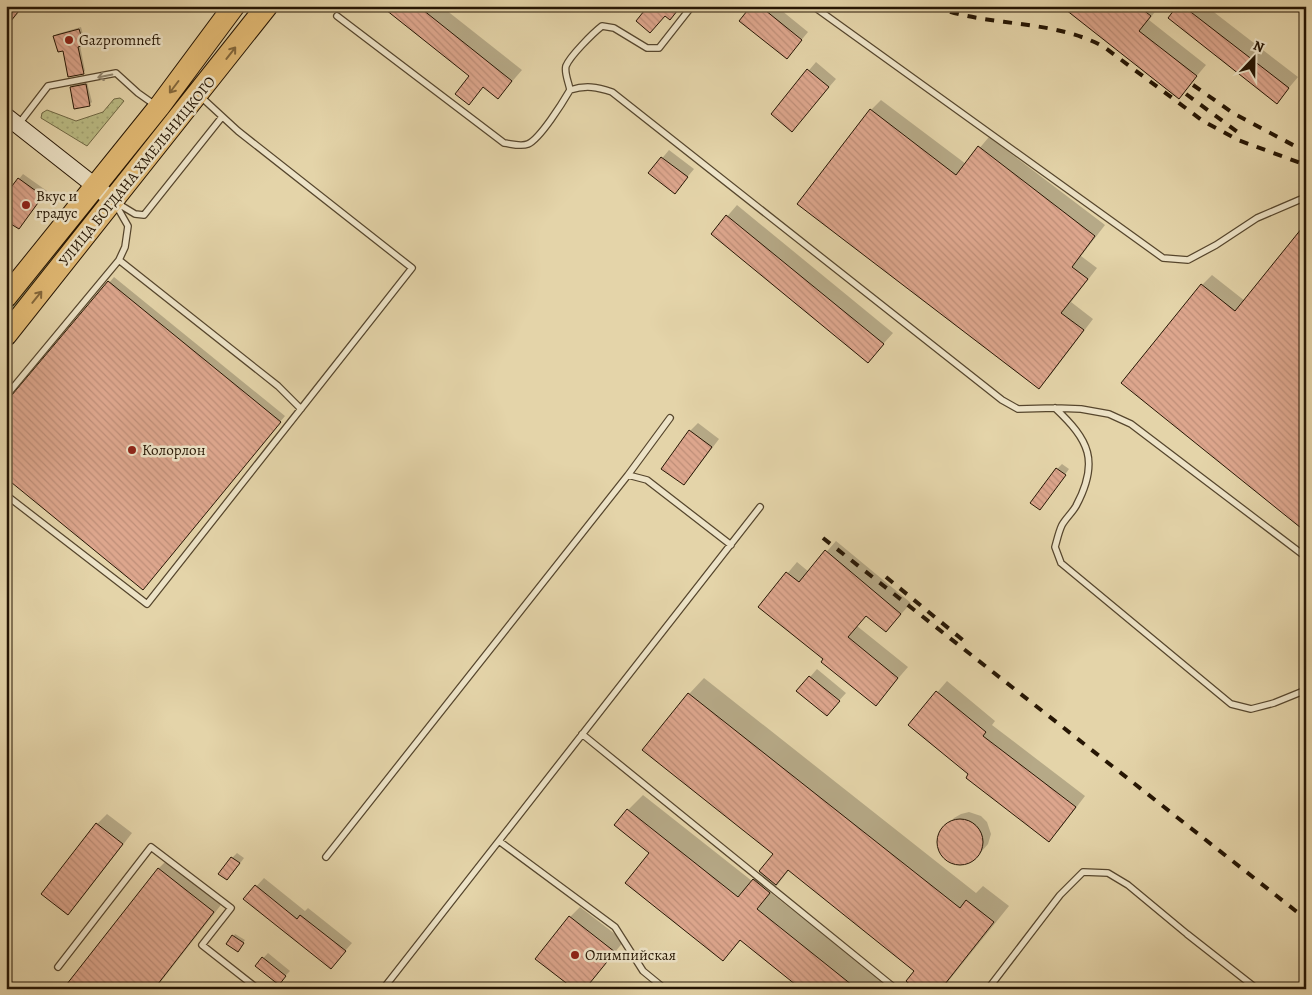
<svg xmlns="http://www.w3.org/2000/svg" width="1312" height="995" font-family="Alegreya,serif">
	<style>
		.grass { fill: url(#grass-dots); stroke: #706844 }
		.shadow { fill: #0003 }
		.building { fill: url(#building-back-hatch); stroke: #261604 }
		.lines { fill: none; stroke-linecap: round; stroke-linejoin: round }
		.lane-casing { stroke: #56462d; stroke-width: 8 }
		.secondary-casing { stroke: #261604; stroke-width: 18 }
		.highway-casing { stroke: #261604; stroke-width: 23 }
		.lane { stroke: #ede3c7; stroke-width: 5.5 }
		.secondary { stroke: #ede3c7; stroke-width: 16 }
		.highway { stroke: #e2ba74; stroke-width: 21 }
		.rail { stroke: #261604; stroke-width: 4; stroke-dasharray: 9 9; stroke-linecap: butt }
		.oneway { stroke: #84683c }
		.oneway2 { stroke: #93876f }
		.poi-dot { fill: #8f2418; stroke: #ede3c7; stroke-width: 2 }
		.labels { text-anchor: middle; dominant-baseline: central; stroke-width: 5; stroke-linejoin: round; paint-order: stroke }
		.poi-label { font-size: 15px; fill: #261604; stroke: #ede3c7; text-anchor: start }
		.street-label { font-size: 15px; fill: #261604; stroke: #ede3c7 }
	</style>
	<defs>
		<pattern id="grass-dots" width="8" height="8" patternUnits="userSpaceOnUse" patternTransform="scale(1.25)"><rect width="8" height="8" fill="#babb84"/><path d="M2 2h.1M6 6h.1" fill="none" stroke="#a0a070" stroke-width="1.8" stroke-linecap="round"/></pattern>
		<pattern id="building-back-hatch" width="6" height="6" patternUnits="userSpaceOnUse" patternTransform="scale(1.25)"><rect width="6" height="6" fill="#dda68d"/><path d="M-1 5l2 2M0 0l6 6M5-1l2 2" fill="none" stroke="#be8e78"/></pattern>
	</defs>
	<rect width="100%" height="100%" fill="#e4d4a9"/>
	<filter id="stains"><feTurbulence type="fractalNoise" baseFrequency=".004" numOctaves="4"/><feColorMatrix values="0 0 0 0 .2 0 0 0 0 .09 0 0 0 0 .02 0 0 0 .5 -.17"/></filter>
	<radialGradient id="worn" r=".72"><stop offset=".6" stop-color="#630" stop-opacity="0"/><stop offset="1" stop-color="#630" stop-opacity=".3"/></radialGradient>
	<path class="grass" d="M 120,98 L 124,101 L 87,146 L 41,118 L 42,113 L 47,110 L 76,121 L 103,112 L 114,99 Z
		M 74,220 L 84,228 L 6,326 L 6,307 Z"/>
	<path class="shadow" d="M 6,6 L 24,6 L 6,28 Z
		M 383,6 L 441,6 L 522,70 L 498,98 L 484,86 L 469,103 L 471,76 Z
		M 753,6 L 776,6 L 808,32 L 794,49 Z
		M 1063,6 L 1159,6 L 1149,20 L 1206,65 L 1179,97 Z
		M 1179,6 L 1206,6 L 1298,77 L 1277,102 Z
		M 81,27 L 85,42 L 80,45 L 85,71 L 83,73 L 55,36 L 57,34 Z
		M 816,62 L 836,79 L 792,130 L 772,114 Z
		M 87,82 L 92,102 L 90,104 L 71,87 L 73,85 Z
		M 881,100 L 966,164 L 989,137 L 1105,225 L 1081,256 L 1097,268 L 1071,302 L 1093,319 L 1049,377 L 1039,387 L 871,110 Z
		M 669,150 L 694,169 L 675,192 L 650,173 Z
		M 23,174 L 47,191 L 23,223 L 19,179 Z
		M 737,205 L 893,333 L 868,361 L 712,234 Z
		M 1212,275 L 1245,301 L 1306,530 L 1123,383 L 1202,285 Z
		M 114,277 L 285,416 L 148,583 L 6,405 Z
		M 698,423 L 719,439 L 691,476 L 684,484 L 690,431 Z
		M 1062,464 L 1069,469 L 1044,504 L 1057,469 Z
		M 836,541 L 911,603 L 886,631 L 867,615 L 857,626 L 908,667 L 876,704 L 825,659 L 759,607 L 797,562 L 809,572 Z
		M 6,568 L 11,572 L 6,578 Z
		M 817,669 L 846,693 L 827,714 L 810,677 Z
		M 704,678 L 976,893 L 983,886 L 1009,906 L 942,989 L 917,989 L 916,970 L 789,870 L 771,893 L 892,989 L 803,989 L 741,940 L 723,959 L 650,853 L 628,810 L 643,795 L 752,881 L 774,854 L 644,750 L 689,694 Z
		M 947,681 L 995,721 L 992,725 L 1085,796 L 1059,830 L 1049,840 L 910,724 Z
		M 1306,729 L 1306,763 L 1303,756 Z
		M 969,812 L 981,816 L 987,822 L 991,834 L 988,844 L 975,859 L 967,863 L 959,864 L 950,862 L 943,856 L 939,844 L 940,835 L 954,818 L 961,814 Z
		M 107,814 L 132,833 L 78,903 L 68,913 L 97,824 Z
		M 237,853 L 244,858 L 232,874 L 232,858 Z
		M 169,858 L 224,901 L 155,989 L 64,989 L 159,868 Z
		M 264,878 L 305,911 L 308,908 L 352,943 L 331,967 L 245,899 Z
		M 580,907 L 624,941 L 585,989 L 570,917 Z
		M 235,934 L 245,940 L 239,949 L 228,944 Z
		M 268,953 L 290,971 L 283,978 L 257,965 Z
		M 660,981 L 671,989 L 653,989 Z"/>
	<path class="building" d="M 6,6 L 11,6 L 18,12 L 6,27 Z
		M 381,6 L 418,6 L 512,81 L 498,99 L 483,87 L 469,105 L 455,94 L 469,76 Z
		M 648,6 L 681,6 L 670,20 L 665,16 L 650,33 L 636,21 Z
		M 751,6 L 760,6 L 802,40 L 787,59 L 739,21 Z
		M 1061,6 L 1138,6 L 1151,16 L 1139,31 L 1197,76 L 1179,99 Z
		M 1177,6 L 1183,6 L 1289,88 L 1277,104 L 1168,18 Z
		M 79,29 L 84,45 L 78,47 L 84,74 L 68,77 L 63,51 L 58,52 L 53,36 Z
		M 807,69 L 829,87 L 792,132 L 771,114 Z
		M 86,84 L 90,106 L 74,109 L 70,87 Z
		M 870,109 L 956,175 L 978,146 L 1095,236 L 1072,267 L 1088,279 L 1061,313 L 1084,330 L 1039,389 L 797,204 Z
		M 661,157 L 688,177 L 675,194 L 648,173 Z
		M 18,178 L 43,196 L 19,229 L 6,221 L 6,194 Z
		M 726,215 L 884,344 L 868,363 L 711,234 Z
		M 1306,223 L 1306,532 L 1121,383 L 1201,284 L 1235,311 Z
		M 108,281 L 281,422 L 143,590 L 6,478 L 6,402 Z
		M 689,430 L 712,447 L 684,485 L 661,469 Z
		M 1056,468 L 1066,475 L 1040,510 L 1030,503 Z
		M 825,550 L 901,614 L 886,632 L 866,616 L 848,637 L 898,678 L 876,706 L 821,662 L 823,659 L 758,607 L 786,572 L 799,582 Z
		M 809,676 L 840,701 L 827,716 L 796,691 Z
		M 936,691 L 986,732 L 983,736 L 1076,807 L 1049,842 L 966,778 L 968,774 L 908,725 Z
		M 688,693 L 960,908 L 966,900 L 994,922 L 941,989 L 915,989 L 906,981 L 914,971 L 788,870 L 776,885 L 759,871 L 773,854 L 642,750 Z
		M 627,809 L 738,897 L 753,879 L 770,893 L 757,909 L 857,989 L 801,989 L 740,940 L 723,961 L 625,883 L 649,853 L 614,825 Z
		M937 842a23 23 0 1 1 46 0a23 23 0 1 1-46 0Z
		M 96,823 L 123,844 L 68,915 L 41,894 Z
		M 231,857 L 240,863 L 227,880 L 218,874 Z
		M 158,868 L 214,912 L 154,989 L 63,989 Z
		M 255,885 L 297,919 L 300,915 L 346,951 L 331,969 L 243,899 Z
		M 569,916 L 615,952 L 585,989 L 574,989 L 535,959 Z
		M 232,935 L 244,943 L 238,952 L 226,944 Z
		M 262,957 L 286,976 L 279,985 L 255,966 Z"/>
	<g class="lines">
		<defs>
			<path id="lane" d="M 813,6 L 1163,258 L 1188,260 L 1216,245 L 1257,218 L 1306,197
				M 337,16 L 504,143 C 512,144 521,147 528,144 C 540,139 563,102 570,90 C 569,83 564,73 566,66 C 570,56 593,33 602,26 L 614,28 L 647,48 L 659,48 L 692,6
				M 570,90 C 586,85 597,87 612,92 L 1002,400 L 1018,409 L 1055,408 L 1081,409 L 1109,414 L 1131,424 L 1306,557
				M 18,125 L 48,86 L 116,73 L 138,93 L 155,105
				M 117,203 L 135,214 L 144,215 L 222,117
				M 119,260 L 278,386 L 301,409
				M 6,396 L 119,260 L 125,247 L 128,226 L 116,205
				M 1055,408 C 1089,440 1100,461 1076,506 C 1072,513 1066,518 1062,525 C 1059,531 1057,540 1055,547 L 1061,563 L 1231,704 L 1251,709 L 1274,703 L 1306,690
				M 628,475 L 670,418
				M 6,495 L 147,604 L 412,268 L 238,131 L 200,96
				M 582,734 L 896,989
				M 499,841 L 615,927 L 643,971 L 665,989
				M 326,857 L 628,475 L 647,480 L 731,545
				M 58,967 L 151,847 L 231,908 L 202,945 L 258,989
				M 383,989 L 760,507
				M 988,989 L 1060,895 L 1083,872 L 1108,873 L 1128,885 L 1187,934 L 1257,989"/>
			<path id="secondary" d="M 6,116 L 114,201"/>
			<path id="highway" d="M 6,297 L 159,107 L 234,6
				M 6,335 L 267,6"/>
		</defs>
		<use href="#lane" class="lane-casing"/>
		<use href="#secondary" class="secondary-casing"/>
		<use href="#highway" class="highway-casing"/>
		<use href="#lane" class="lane"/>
		<use href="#secondary" class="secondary"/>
		<use href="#highway" class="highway"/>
		<path class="rail" d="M 933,6 C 988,28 1052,18 1104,47 L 1203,121 L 1238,140 L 1306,165
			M 1193,85 L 1233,113 L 1306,152
			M 1186,94 L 1243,136
			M 823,538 L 1306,919
			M 886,577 L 964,641"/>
	</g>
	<defs><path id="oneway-shaft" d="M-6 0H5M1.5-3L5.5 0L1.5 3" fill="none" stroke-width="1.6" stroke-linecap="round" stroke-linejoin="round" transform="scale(1.25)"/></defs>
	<g class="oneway">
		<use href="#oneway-shaft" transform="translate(231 53) rotate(-52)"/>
		<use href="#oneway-shaft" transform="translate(174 87) rotate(127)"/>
		<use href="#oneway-shaft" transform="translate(37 297) rotate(-51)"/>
	</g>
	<use class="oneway2" href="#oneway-shaft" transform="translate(105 76) rotate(169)"/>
	<g class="poi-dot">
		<circle cx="69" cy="40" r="5"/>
		<circle cx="26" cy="205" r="5"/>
		<circle cx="132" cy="450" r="5"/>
		<circle cx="575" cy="955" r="5"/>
	</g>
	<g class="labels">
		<g class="poi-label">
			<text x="79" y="40">Gazpromneft</text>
			<text x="36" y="196">Вкус и<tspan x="36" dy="17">градус</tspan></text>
			<text x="142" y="450">Колорлон</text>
			<text x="585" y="955">Олимпийская</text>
		</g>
		<g class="street-label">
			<text transform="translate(137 171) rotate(-51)">УЛИЦА БОГДАНА ХМЕЛЬНИЦКОГО</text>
		</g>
	</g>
	<rect width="1312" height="995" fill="none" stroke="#e4d4a9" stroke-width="25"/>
	<rect x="8" y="8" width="1297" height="980" fill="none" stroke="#261604" stroke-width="2.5"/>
	<rect x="12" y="12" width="1287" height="970" fill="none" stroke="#261604"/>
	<g transform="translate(1254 58) rotate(22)" stroke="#ede3c7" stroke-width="4" paint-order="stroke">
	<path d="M0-4L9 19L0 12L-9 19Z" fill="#261604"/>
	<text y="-8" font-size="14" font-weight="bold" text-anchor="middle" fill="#261604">N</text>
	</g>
	<rect width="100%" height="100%" filter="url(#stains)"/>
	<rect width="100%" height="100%" fill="url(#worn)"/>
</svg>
